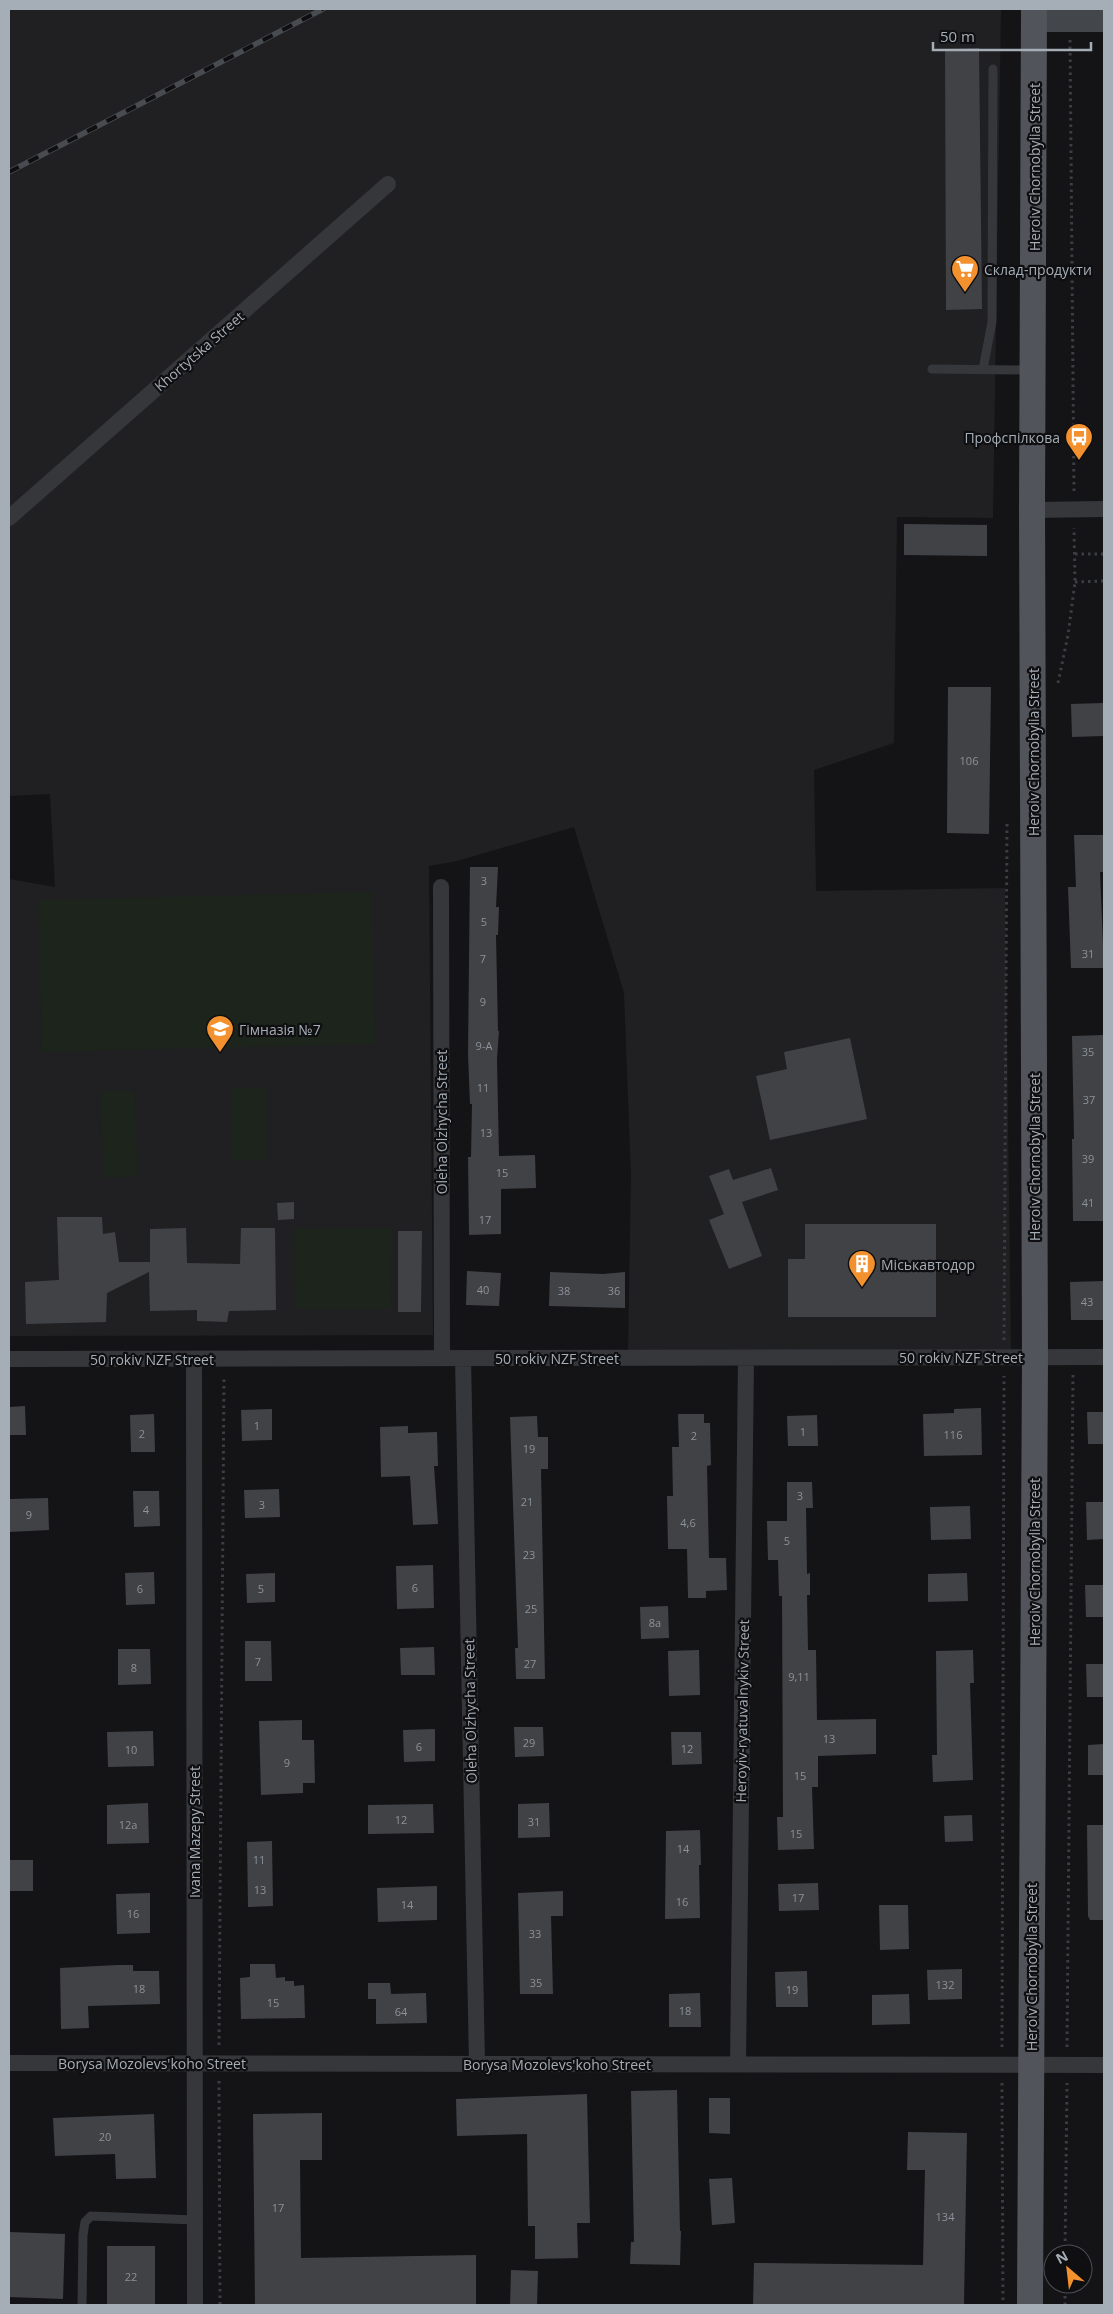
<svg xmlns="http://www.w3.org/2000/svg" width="1113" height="2314" font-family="'Open Sans',sans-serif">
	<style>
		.built { fill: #202023 }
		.green { fill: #1c241c }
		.building { fill: #404246 }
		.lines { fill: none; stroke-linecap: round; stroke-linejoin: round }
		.path { stroke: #3b3e42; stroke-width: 3; stroke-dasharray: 2.5 4; stroke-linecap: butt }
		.lane { stroke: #35373b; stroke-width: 9 }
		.street { stroke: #35373b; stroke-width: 16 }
		.secondary { stroke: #43464b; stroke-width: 24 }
		.primary { stroke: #51545a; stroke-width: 26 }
		.rail-casing { stroke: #484b50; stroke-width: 5.5 }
		.rail { stroke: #0f0f11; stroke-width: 4; stroke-dasharray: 11; stroke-linecap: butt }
		.labels { text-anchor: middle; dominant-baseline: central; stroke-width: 4.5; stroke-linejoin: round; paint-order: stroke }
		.number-label { font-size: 11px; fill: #8c929a }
		.street-label { font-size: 14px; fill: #a5adb6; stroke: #0f0f11 }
		.poi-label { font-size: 14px; fill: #a5adb6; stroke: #0f0f11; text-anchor: start }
	</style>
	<rect width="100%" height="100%" fill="#141416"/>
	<path class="built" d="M 9,9 L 1001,9 L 993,518 L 897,517 L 894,743 L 814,770 L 816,891 L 1005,888 L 1011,1349 L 628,1352 L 631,1175 L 624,993 L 574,827 L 457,861 L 429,866 L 433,1335 L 9,1336 L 9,879 L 55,887 L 50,794 L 9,796 Z"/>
	<path class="green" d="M 371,892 L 375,1044 L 42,1052 L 38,900 Z
		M 231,1087 L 266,1088 L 266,1160 L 231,1160 Z
		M 134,1090 L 138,1176 L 104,1178 L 100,1092 Z
		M 392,1228 L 390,1309 L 295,1309 L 294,1229 Z"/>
	<path class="building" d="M 979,48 L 982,309 L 946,310 L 945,49 Z
		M 904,524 L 987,525 L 987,556 L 904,555 Z
		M 948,687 L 991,687 L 989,834 L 947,833 Z
		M 1103,703 L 1104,736 L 1072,737 L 1071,704 Z
		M 1074,835 L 1103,835 L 1104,872 L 1100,872 L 1104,968 L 1071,968 L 1068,887 L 1076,887 Z
		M 470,867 L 498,867 L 496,907 L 499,907 L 498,935 L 496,935 L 498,1031 L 499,1031 L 497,1059 L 499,1156 L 535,1155 L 536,1188 L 501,1189 L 501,1234 L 469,1235 L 468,1157 L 471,1157 L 472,1104 L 470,1104 L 468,1054 Z
		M 1104,1035 L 1104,1221 L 1073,1221 L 1072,1139 L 1074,1139 L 1072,1036 Z
		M 850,1038 L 867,1119 L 770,1140 L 756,1076 L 787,1069 L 784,1052 Z
		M 771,1168 L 778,1190 L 742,1202 L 762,1256 L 729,1269 L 709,1220 L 724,1214 L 709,1176 L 729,1169 L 733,1180 Z
		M 294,1202 L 294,1219 L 278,1220 L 277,1203 Z
		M 57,1217 L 102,1217 L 103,1234 L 115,1232 L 119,1262 L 150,1262 L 150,1229 L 186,1228 L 187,1263 L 240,1264 L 241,1228 L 275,1228 L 276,1310 L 229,1311 L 227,1322 L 197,1321 L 197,1310 L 150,1311 L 149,1272 L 107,1293 L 106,1322 L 26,1324 L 25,1282 L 59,1280 Z
		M 805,1224 L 936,1224 L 936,1317 L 788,1317 L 788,1259 L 805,1259 Z
		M 398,1231 L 422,1231 L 421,1312 L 398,1312 Z
		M 467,1271 L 501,1273 L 499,1306 L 466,1305 Z
		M 550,1272 L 603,1274 L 625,1272 L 625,1308 L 549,1306 Z
		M 1104,1281 L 1104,1320 L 1071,1320 L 1070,1282 Z
		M 25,1406 L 26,1435 L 9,1435 L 9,1407 Z
		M 981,1408 L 982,1455 L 924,1456 L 923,1414 L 954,1413 L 954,1409 Z
		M 272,1409 L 272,1440 L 242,1441 L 241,1410 Z
		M 1087,1412 L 1104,1412 L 1104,1444 L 1088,1444 Z
		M 154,1414 L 155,1452 L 131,1452 L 130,1415 Z
		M 678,1414 L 704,1414 L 704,1423 L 710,1423 L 711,1465 L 707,1466 L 709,1558 L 726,1558 L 727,1590 L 706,1591 L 706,1598 L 688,1598 L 687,1549 L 668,1549 L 667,1496 L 673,1496 L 672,1447 L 679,1447 Z
		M 817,1415 L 818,1446 L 788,1446 L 787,1416 Z
		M 537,1416 L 538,1437 L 548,1437 L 548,1469 L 541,1469 L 545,1679 L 516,1679 L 515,1648 L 518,1648 L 510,1417 Z
		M 408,1426 L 408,1433 L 437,1432 L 438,1466 L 434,1466 L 438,1524 L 413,1525 L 410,1476 L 381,1477 L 380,1427 Z
		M 787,1482 L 812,1482 L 813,1508 L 806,1508 L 807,1574 L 810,1573 L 810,1595 L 807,1595 L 808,1650 L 816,1650 L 817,1720 L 876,1719 L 876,1754 L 818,1756 L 818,1787 L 812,1787 L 814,1849 L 778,1850 L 777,1817 L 783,1817 L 782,1596 L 779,1596 L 778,1560 L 768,1560 L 767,1521 L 787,1521 Z
		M 279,1489 L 280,1517 L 245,1518 L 244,1490 Z
		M 133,1491 L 159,1491 L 160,1526 L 134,1527 Z
		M 48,1498 L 49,1530 L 9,1532 L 9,1499 Z
		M 1086,1502 L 1104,1502 L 1104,1539 L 1087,1540 Z
		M 970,1506 L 971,1539 L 931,1540 L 930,1507 Z
		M 433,1565 L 434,1608 L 397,1609 L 396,1566 Z
		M 154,1572 L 155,1604 L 126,1605 L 125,1573 Z
		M 275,1573 L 275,1602 L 247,1603 L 246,1574 Z
		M 967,1573 L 968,1601 L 928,1602 L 928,1574 Z
		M 1085,1585 L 1104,1585 L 1104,1617 L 1086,1617 Z
		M 668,1606 L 669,1638 L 641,1639 L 640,1607 Z
		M 245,1641 L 271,1641 L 272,1681 L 245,1681 Z
		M 434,1647 L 435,1675 L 401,1675 L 400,1648 Z
		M 118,1649 L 150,1649 L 151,1684 L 118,1685 Z
		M 699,1650 L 700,1695 L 669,1696 L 668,1651 Z
		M 973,1650 L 974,1683 L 970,1683 L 973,1780 L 933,1782 L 932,1755 L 937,1755 L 936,1651 Z
		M 1086,1664 L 1104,1664 L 1104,1697 L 1087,1697 Z
		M 302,1720 L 302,1740 L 314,1740 L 315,1783 L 303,1783 L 303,1793 L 261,1795 L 259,1721 Z
		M 514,1727 L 543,1727 L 544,1756 L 515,1757 Z
		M 435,1729 L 435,1761 L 404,1762 L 403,1730 Z
		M 153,1731 L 154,1766 L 108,1767 L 107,1732 Z
		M 671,1732 L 701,1732 L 702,1764 L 672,1765 Z
		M 1104,1744 L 1104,1775 L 1088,1775 L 1088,1745 Z
		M 148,1803 L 149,1843 L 107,1844 L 107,1805 Z
		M 549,1803 L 550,1837 L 518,1838 L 518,1804 Z
		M 433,1804 L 434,1833 L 368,1834 L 368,1805 Z
		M 972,1815 L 973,1841 L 945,1842 L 944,1816 Z
		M 1087,1825 L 1104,1825 L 1104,1920 L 1090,1920 L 1088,1916 Z
		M 700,1830 L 701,1865 L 699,1865 L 700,1918 L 665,1919 L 666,1831 Z
		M 272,1841 L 273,1906 L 248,1907 L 247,1842 Z
		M 9,1860 L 33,1860 L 33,1891 L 9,1891 Z
		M 818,1883 L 819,1910 L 779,1911 L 778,1884 Z
		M 437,1886 L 437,1920 L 378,1922 L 377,1888 Z
		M 563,1891 L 563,1916 L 551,1916 L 553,1994 L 520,1994 L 518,1893 Z
		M 150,1893 L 150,1933 L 117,1934 L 116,1894 Z
		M 879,1905 L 908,1905 L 909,1949 L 880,1950 Z
		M 250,1964 L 275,1964 L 276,1978 L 285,1977 L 285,1981 L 294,1981 L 294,1986 L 304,1985 L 305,2018 L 241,2019 L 240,1978 L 250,1977 Z
		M 117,1965 L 133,1965 L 133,1971 L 159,1971 L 160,2004 L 88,2006 L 89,2028 L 61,2029 L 60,1968 Z
		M 962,1969 L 962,1999 L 928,2000 L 927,1970 Z
		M 807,1971 L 808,2007 L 776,2007 L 775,1972 Z
		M 368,1983 L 390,1983 L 391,1994 L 426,1993 L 427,2023 L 376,2024 L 376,1999 L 368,1999 Z
		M 700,1993 L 701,2027 L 669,2027 L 669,1994 Z
		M 909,1994 L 910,2024 L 872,2025 L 872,1995 Z
		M 677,2090 L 680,2231 L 681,2231 L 680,2265 L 630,2264 L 631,2242 L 634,2242 L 631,2091 Z
		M 587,2094 L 590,2223 L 577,2223 L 578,2258 L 535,2259 L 535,2226 L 528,2226 L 527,2134 L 457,2136 L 456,2099 Z
		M 709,2098 L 730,2098 L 730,2134 L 709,2133 Z
		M 322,2113 L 322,2160 L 300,2160 L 301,2258 L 476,2255 L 476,2304 L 255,2305 L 253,2114 Z
		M 154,2114 L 156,2178 L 116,2179 L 115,2154 L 55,2156 L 53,2118 Z
		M 908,2132 L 967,2133 L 964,2305 L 753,2305 L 754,2263 L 923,2265 L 925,2170 L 907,2170 Z
		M 732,2178 L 735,2223 L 712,2225 L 709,2179 Z
		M 9,2232 L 65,2234 L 63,2299 L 9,2297 Z
		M 107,2246 L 155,2246 L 155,2305 L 107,2305 Z
		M 511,2270 L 538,2271 L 537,2305 L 510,2305 Z"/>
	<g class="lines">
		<path class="path" d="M 1070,40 L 1074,492
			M 1075,554 L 1104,554
			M 1075,582 L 1104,581
			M 1058,683 L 1068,635 L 1075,582 L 1074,528
			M 1004,1340 L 1007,823
			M 219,2045 L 224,1376
			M 1002,2047 L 1004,1376
			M 1067,2047 L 1073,1375
			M 219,2081 L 220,2305
			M 1002,2083 L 1003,2305
			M 1065,2254 L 1067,2083
			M 1065,2305 L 1065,2284"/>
		<path class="lane" d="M 932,369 L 1030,370
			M 983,369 L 992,322 L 993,69
			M 82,2305 L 83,2235 L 85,2222 L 91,2216 L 195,2220"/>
		<path class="street" d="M 1032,510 L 1104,509
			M 9,518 L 388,184
			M 441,887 L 442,1358
			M 463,1358 L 477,2064
			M 9,1359 L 1104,1357
			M 194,1359 L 195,2305
			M 9,2063 L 1104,2065
			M 738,2064 L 746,1358"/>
		<path class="secondary" d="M 1034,20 L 1104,20"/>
		<path class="primary" d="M 1030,2305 L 1035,1357 L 1032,510 L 1034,9"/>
		<defs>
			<path id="rail" d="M 9,172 L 323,9"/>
		</defs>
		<use href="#rail" class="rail-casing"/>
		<use href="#rail" class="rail"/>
	</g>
	<defs>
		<symbol id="supermarket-pin" viewBox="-11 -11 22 30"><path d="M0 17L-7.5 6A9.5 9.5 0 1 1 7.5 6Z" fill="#f3912e" stroke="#0f0f11"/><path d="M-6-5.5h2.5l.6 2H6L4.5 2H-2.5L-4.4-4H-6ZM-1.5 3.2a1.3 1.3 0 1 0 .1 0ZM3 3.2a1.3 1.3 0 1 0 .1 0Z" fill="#fff"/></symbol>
		<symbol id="bus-pin" viewBox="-11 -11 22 30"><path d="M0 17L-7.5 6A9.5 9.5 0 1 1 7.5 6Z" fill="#f3912e" stroke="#0f0f11"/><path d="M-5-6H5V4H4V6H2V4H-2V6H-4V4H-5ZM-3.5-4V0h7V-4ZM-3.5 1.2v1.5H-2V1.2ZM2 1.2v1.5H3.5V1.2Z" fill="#fff"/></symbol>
		<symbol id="school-pin" viewBox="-11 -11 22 30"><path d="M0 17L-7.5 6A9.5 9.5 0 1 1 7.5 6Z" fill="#f3912e" stroke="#0f0f11"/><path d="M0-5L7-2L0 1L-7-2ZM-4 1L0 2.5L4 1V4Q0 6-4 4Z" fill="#fff"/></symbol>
		<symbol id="building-pin" viewBox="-11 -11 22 30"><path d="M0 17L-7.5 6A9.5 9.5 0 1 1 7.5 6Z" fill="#f3912e" stroke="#0f0f11"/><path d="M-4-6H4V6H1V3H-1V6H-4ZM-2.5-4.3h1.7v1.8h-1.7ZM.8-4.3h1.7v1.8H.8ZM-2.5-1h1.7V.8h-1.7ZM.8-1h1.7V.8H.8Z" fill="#fff"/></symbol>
	</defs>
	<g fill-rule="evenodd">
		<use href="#supermarket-pin" x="949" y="253" width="32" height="43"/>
		<use href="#bus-pin" x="1063" y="421" width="32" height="43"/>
		<use href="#school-pin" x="204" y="1013" width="32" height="43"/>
		<use href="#building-pin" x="846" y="1248" width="32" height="43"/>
	</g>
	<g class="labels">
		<g class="number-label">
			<text x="969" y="760">106</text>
			<text x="484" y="880">3</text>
			<text x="484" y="921">5</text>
			<text x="1088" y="953">31</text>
			<text x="483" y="958">7</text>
			<text x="483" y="1001">9</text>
			<text x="484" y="1045">9-А</text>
			<text x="1088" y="1051">35</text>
			<text x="483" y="1087">11</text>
			<text x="1089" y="1099">37</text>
			<text x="486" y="1132">13</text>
			<text x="1088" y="1158">39</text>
			<text x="502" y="1172">15</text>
			<text x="1088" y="1202">41</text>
			<text x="485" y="1219">17</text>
			<text x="483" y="1289">40</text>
			<text x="564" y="1290">38</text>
			<text x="614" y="1290">36</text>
			<text x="1087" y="1301">43</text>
			<text x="257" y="1425">1</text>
			<text x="803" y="1431">1</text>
			<text x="142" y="1433">2</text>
			<text x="953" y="1434">116</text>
			<text x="694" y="1435">2</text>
			<text x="529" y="1448">19</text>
			<text x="800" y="1495">3</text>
			<text x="527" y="1501">21</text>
			<text x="262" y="1504">3</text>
			<text x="146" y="1509">4</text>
			<text x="29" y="1514">9</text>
			<text x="688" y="1522">4,6</text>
			<text x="787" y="1540">5</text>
			<text x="529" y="1554">23</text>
			<text x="415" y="1587">6</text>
			<text x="140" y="1588">6</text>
			<text x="261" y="1588">5</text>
			<text x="531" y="1608">25</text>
			<text x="655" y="1622">8а</text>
			<text x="258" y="1661">7</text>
			<text x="530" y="1663">27</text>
			<text x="134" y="1667">8</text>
			<text x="799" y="1676">9,11</text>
			<text x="829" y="1738">13</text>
			<text x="529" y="1742">29</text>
			<text x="419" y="1746">6</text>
			<text x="687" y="1748">12</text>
			<text x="131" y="1749">10</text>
			<text x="287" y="1762">9</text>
			<text x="800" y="1775">15</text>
			<text x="401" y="1819">12</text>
			<text x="534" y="1821">31</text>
			<text x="128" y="1824">12а</text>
			<text x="796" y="1833">15</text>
			<text x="683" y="1848">14</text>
			<text x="259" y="1859">11</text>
			<text x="260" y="1889">13</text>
			<text x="798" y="1897">17</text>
			<text x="682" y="1901">16</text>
			<text x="407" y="1904">14</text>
			<text x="133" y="1913">16</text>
			<text x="535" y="1933">33</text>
			<text x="536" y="1982">35</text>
			<text x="945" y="1984">132</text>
			<text x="139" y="1988">18</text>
			<text x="792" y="1989">19</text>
			<text x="273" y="2002">15</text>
			<text x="685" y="2010">18</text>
			<text x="401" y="2011">64</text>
			<text x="105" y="2136">20</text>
			<text x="278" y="2207">17</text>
			<text x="945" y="2216">134</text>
			<text x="131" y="2276">22</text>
		</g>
		<g class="street-label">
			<text transform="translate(1034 167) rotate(-90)">Heroiv Chornobylia Street</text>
			<text transform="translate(199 351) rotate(-41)">Khortytska Street</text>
			<text transform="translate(1033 752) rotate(-90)">Heroiv Chornobylia Street</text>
			<text transform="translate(441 1122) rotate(-90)">Oleha Olzhycha Street</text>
			<text transform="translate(1034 1157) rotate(-90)">Heroiv Chornobylia Street</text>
			<text x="961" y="1357">50 rokiv NZF Street</text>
			<text x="557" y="1358">50 rokiv NZF Street</text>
			<text x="152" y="1359">50 rokiv NZF Street</text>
			<text transform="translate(1034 1562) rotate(-90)">Heroiv Chornobylia Street</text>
			<text transform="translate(470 1711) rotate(-91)">Oleha Olzhycha Street</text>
			<text transform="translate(742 1711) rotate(-89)">Heroyiv-ryatuvalnykiv Street</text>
			<text transform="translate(194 1832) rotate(-90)">Ivana Mazepy Street</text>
			<text transform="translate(1031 1967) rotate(-90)">Heroiv Chornobylia Street</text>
			<text x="152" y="2063">Borysa Mozolevs'koho Street</text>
			<text x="557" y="2064">Borysa Mozolevs'koho Street</text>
		</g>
		<g class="poi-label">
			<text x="984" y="269">Склад-продукти</text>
			<text x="1060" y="437" text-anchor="end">Профспілкова</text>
			<text x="239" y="1029">Гімназія №7</text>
			<text x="881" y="1264">Міськавтодор</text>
		</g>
	</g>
	<rect width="1113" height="2314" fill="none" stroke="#a5adb6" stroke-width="20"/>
	<g transform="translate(1068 2269) rotate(332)"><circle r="24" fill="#0f0f11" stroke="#4b4e53"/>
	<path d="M0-4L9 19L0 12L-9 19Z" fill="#f3912e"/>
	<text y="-8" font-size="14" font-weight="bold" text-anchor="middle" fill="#a5adb6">N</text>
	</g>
	<path d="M933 42v8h158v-8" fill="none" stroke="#a5adb6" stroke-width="2.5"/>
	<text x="940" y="42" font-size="15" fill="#a5adb6" stroke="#0f0f11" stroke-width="4" paint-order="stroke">50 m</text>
</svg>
